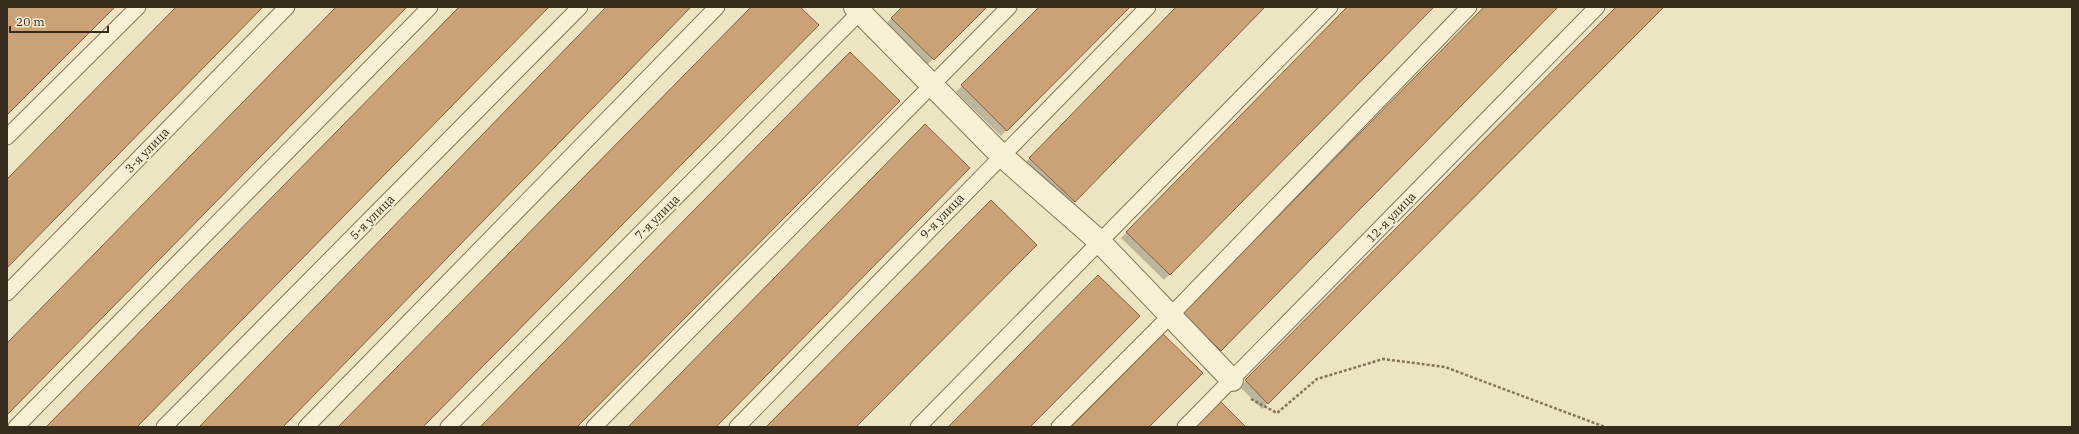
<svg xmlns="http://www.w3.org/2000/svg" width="2079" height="434" font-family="'IBM Plex Serif',serif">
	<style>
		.shadow { fill: #0003 }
		.building { fill: #cba177; stroke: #85613f }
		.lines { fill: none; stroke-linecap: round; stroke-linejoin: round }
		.service-casing { stroke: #877559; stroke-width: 17 }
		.minor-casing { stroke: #877559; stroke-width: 24 }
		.path { stroke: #877559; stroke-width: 2.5; stroke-dasharray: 3 2; stroke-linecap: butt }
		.service { stroke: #f8f0d4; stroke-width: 15 }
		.minor { stroke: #f8f0d4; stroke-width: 22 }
		.labels { text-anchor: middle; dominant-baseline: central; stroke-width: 4; stroke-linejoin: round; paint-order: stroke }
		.street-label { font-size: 12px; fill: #362b1d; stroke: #f5edd0 }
	</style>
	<rect width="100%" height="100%" fill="#ede4c1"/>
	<path class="shadow" d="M 903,7 L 985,7 L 927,65 L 886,24 Z
		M 1040,7 L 1128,7 L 1001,136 L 956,92 Z
		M 1177,7 L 1264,7 L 1069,207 L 1024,164 Z
		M 1349,7 L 1433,7 L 1164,280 L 1121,238 Z
		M 1485,7 L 1557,7 L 1215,356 L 1178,320 Z
		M 1618,7 L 1663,7 L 1262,409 L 1240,387 Z"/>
	<path class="building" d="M 7,7 L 115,7 L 7,115 Z
		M 176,7 L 263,7 L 7,268 L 7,179 Z
		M 336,7 L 407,7 L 7,415 L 7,343 Z
		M 459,7 L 549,7 L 137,427 L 46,427 Z
		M 606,7 L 691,7 L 283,427 L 199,427 Z
		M 751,7 L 800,7 L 819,25 L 423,427 L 338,427 Z
		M 902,7 L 987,7 L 934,60 L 891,18 Z
		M 1039,7 L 1130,7 L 1007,131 L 961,85 Z
		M 1176,7 L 1265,7 L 1075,202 L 1029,158 Z
		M 1347,7 L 1434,7 L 1170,275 L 1126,232 Z
		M 1484,7 L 1558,7 L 1221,351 L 1183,313 Z
		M 1616,7 L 1664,7 L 1268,404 L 1245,380 Z
		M 850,52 L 900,101 L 577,427 L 480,427 Z
		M 925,124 L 970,168 L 716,427 L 628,427 Z
		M 991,200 L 1037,245 L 856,427 L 766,427 Z
		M 1098,275 L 1140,316 L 1030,427 L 948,427 Z
		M 1163,334 L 1203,373 L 1149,427 L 1071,427 Z
		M 1220,401 L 1246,427 L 1195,427 Z"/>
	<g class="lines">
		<defs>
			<path id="service" d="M 7,137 L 138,7
				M 7,293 L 287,7
				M 16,427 L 430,7
				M 164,427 L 580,7
				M 306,427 L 717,7
				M 448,427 L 865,7
				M 594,427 L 1009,7
				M 737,427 L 1148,7
				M 918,427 L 1330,7
				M 1059,427 L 1171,315 L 1469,7
				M 1185,427 L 1597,7"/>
			<path id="minor" d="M 855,7 L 1002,156 L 1099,241 L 1232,380"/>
		</defs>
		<use href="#service" class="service-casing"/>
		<use href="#minor" class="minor-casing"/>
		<path class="path" d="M 1251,399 L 1277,413 L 1317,379 L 1383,359 L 1445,367 L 1605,427"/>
		<use href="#service" class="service"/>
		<use href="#minor" class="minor"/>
	</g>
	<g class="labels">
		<g class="street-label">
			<text transform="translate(147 150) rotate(-46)">3-я улица</text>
			<text transform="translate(942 216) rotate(-46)">9-я улица</text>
			<text transform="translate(372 217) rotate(-45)">5-я улица</text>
			<text transform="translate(657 217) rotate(-45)">7-я улица</text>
			<text transform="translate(1391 217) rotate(-46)">12-я улица</text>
		</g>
	</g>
	<rect width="2079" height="434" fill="none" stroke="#362b1d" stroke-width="16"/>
	<path d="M10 26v6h98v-6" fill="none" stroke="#362b1d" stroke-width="2"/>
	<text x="16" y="26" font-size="12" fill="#362b1d" stroke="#f5edd0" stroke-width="3" paint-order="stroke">20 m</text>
</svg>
